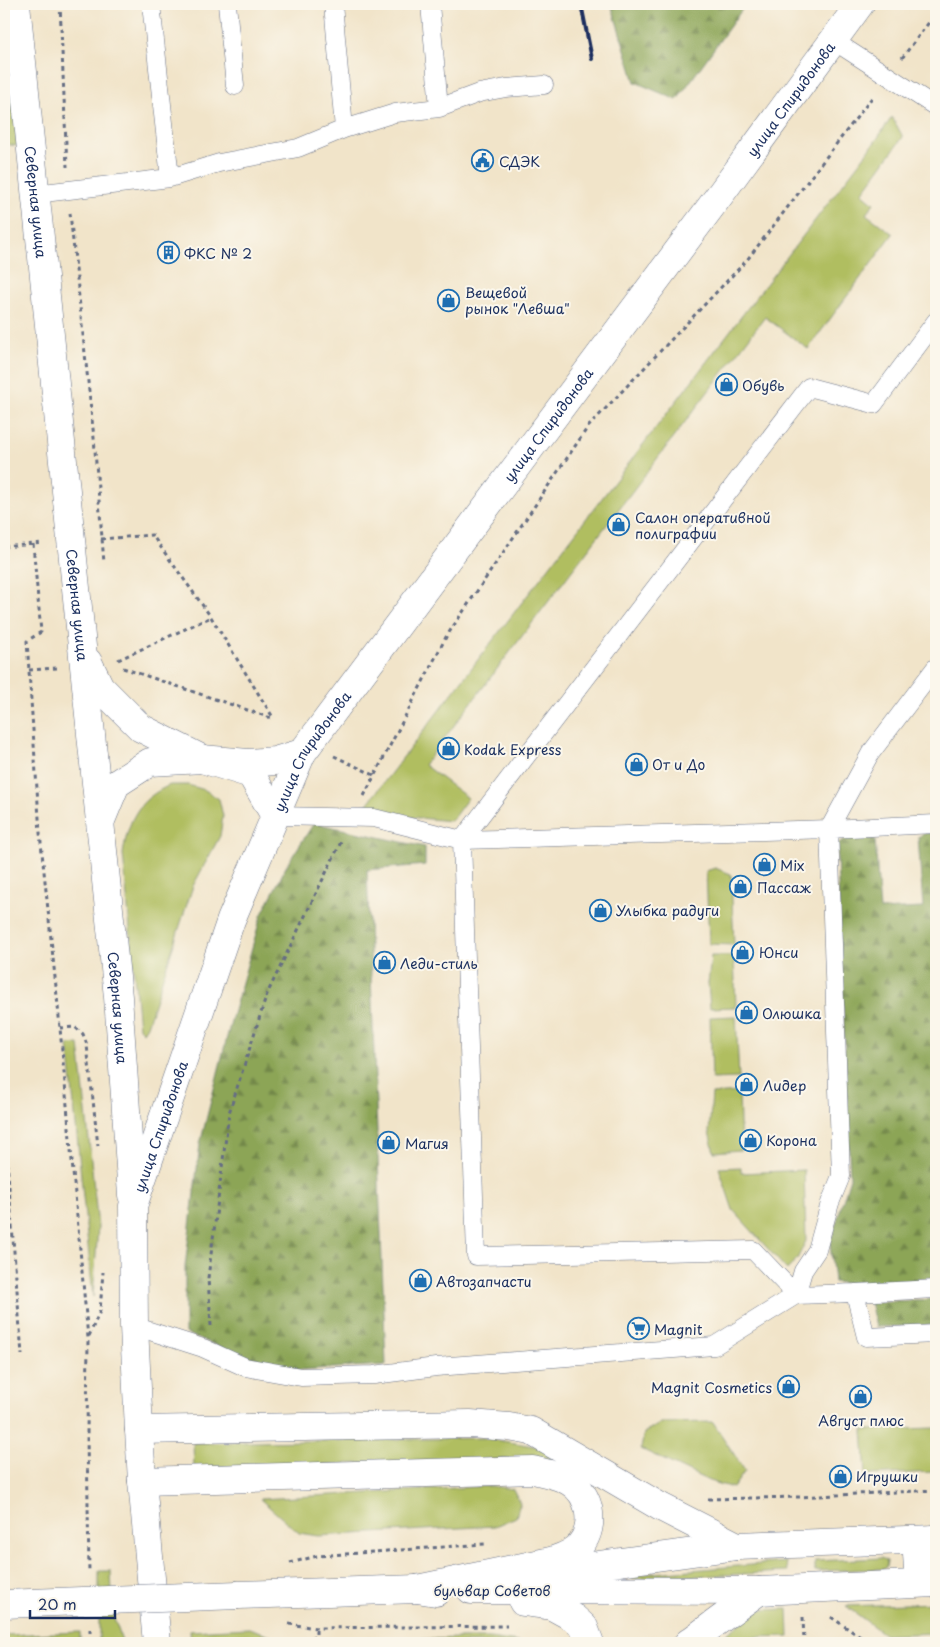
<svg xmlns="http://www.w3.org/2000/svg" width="940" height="1647" font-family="'Playpen Sans',sans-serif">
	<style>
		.green { fill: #b0be60; stroke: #66765f }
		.forest { fill: url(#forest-firs); stroke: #546a5a }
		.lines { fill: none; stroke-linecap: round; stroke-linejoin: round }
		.service-casing { stroke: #666e83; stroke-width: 19 }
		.minor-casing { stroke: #666e83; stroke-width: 29 }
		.tertiary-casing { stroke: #666e83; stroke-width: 29 }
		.path { stroke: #666e83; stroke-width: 3; stroke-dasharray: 4 4; stroke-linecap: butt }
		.service { stroke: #fff; stroke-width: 18 }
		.minor { stroke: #fff; stroke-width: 28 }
		.tertiary { stroke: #fff; stroke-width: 28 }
		.rail { stroke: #1b2f5e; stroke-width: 4 }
		.tertiary-bridge-casing { stroke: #666e83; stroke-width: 29; stroke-linecap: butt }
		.tertiary-bridge { stroke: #fff; stroke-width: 28 }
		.labels { text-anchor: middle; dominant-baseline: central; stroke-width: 4; stroke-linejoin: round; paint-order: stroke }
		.street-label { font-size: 14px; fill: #1b2f5e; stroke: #fbf7ec }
		.poi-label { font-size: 14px; fill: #1b2f5e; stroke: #fbf7ec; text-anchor: start }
	</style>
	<defs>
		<pattern id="forest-firs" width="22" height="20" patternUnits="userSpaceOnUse" patternTransform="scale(1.25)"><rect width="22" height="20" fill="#8ca556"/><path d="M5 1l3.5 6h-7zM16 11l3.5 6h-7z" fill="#72874a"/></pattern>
	</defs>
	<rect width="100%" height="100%" fill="#fbf7ec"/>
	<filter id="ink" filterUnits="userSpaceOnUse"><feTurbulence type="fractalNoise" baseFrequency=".02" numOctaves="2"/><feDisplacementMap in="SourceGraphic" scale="10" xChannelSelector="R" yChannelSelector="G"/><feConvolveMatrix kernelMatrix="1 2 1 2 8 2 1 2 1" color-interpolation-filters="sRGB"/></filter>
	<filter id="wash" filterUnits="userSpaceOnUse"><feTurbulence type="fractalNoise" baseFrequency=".0096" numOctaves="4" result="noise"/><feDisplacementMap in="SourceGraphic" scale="20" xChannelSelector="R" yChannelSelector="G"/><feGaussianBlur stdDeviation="1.12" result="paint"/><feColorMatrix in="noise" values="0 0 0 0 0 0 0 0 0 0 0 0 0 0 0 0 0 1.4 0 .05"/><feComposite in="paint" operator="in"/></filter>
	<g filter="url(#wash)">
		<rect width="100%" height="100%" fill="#f1e4c9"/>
		<path class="green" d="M 4,72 L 10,72 L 18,146 L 4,144 Z
			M 892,117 L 903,137 L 862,193 L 874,203 L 866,214 L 893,234 L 808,349 L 765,317 L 424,765 L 468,798 L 451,821 L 409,817 L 365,807 L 872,146 Z
			M 170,785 L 188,785 L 205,790 L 219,799 L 223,816 L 220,836 L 193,886 L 147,1026 L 143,1032 L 139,1028 L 123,854 C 128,820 138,799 170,785 Z
			M 715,868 L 731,874 L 734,945 L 709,944 L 706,871 Z
			M 711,956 L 734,956 L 736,1007 L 710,1008 L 708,984 Z
			M 736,1016 L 739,1078 L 712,1079 L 710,1017 Z
			M 79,1044 L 98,1227 L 93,1297 L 68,1045 Z
			M 739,1092 L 741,1150 L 714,1152 L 709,1132 L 712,1094 Z
			M 741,1167 L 741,1173 L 804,1170 L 806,1241 L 797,1259 L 787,1270 L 733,1210 L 719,1168 Z
			M 713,1422 L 745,1471 L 733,1488 L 709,1481 L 641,1449 L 644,1433 L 661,1423 Z
			M 936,1428 L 936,1472 L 866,1475 L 863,1430 Z
			M 484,1438 L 546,1448 L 574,1467 L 544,1458 L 194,1468 L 193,1443 Z
			M 492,1486 L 513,1489 L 520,1503 L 516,1517 L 495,1526 L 318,1536 L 299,1533 L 260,1499 Z
			M 882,1558 L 887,1561 L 886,1567 L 883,1569 L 815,1571 L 815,1561 Z
			M 786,1562 L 787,1572 L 632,1579 L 632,1575 Z
			M 99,1571 L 111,1571 L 113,1615 L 123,1643 L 99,1643 Z
			M 936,1603 L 936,1633 L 885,1635 L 846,1606 Z
			M 788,1609 L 789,1636 L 722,1638 L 757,1610 Z
			M 249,1628 L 294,1643 L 459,1638 L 490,1638 L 525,1643 L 191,1643 L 190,1631 Z
			M 80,1632 L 80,1643 L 4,1643 L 4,1635 Z"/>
		<path class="forest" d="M 611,4 L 746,4 L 677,100 L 635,82 Z
			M 314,823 L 425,847 L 425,865 L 367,870 L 386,1365 L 298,1370 L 241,1355 L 185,1333 L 185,1267 L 200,1144 L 231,1021 L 261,916 L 288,863 Z
			M 925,833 L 936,833 L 936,1280 L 854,1284 L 834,1282 L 830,1243 L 850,1178 L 837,857 L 839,843 L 847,838 L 875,839 L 880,910 L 923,908 L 918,837 Z
			M 936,1299 L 936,1325 L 876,1327 L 870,1302 Z"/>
	</g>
	<g filter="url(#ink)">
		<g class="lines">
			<defs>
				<path id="service" d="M 151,4 L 170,178
					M 227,4 L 235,86
					M 333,4 L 344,129
					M 430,4 L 439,108
					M 834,41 L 936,107
					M 35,194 L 170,178 L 219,163 L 298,148 L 344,129 L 395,113 L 439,108 L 479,93 L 506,88 L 544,85
					M 936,321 L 874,404 L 809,387 L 462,840 L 476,1256 L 753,1250 L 796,1295 L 803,1271 L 817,1250 L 830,1203 L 841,1176 L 829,829 L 870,754 L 936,667
					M 275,816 L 374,818 L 462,840 L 829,829 L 936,824
					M 855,1293 L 936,1289
					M 134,1326 L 203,1348 L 245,1367 L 301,1377 L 374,1375 L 436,1367 L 714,1346 L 796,1295 L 855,1293 L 866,1337 L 936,1334"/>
				<path id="minor" d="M 933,1539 L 917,1553 L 918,1570 L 935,1583"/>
				<g id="tertiary">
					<path id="s1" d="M 16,4 L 118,997 L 132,1195"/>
					<path d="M 88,662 L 100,687 L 141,728 L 202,759 L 251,774 L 275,816"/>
					<path d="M 102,818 L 116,784 L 150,762 L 202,759 L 248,763 L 275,761 L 302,753"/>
					<path d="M 139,1430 L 470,1424 L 509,1427 L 531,1431 L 659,1506 L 737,1546"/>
					<path d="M 142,1481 L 533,1470 C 545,1473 560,1475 570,1482 C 590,1494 596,1525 581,1544 C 574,1554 562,1557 551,1561 L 417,1589"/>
					<path d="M 547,1572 L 737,1546 L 936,1539"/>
					<path d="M 471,1590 L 759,1591 L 936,1583"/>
					<path d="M 238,1595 L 417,1589 L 436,1592"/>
					<path d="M 523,1602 L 552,1606 L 574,1618 L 584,1627 L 590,1643"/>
					<path id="s2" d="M 157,1643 L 142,1481 L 139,1430 L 134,1326 L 133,1206 L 231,920 L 302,753 L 722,192 L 860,4"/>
					<path d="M 688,1643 L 759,1591"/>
				</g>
			</defs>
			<use href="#service" class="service-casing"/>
			<use href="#minor" class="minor-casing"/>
			<use href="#tertiary" class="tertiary-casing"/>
			<path class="path" d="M 60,4 L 67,167
				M 902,58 L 936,13
				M 70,213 L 94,438 L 104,563
				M 101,539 L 152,535 L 211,617 L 274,719
				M 33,544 L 41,632 L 27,641 L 40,833 L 58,1006 L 88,1338 L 87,1435 L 89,1573
				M 4,547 L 43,543
				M 118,660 L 211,617
				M 123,668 L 274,719
				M 29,670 L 57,668
				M 334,756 L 374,775
				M 364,796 L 446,637 L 588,427 L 747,260 L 874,95
				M 60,1028 L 75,1027 L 83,1034 L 87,1045 L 98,1146
				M 4,1122 L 22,1355
				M 211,1326 L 208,1278 L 229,1113 L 267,994 L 342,840
				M 89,1336 L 100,1311 L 103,1272
				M 708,1499 L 798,1497 L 936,1490
				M 290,1563 L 317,1556 L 485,1544
				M 803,1617 L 804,1643
				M 831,1617 L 869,1643
				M 289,1624 L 316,1628 L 507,1626
				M 90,1629 L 90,1643
				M 304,1643 L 316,1636 L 316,1628"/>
			<use href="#service" class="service"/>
			<use href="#minor" class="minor"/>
			<use href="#tertiary" class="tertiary"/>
			<path class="rail" d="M 581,4 L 592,59"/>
			<defs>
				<path id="tertiary-bridge" d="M 4,1604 L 238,1595"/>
			</defs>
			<use href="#tertiary-bridge" class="tertiary-bridge-casing"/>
			<use href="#tertiary-bridge" class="tertiary-bridge"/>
		</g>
	</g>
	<defs>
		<symbol id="civic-ring" viewBox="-11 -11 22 22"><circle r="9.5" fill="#fbf7ec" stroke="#1f6fb2" stroke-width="1.5"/><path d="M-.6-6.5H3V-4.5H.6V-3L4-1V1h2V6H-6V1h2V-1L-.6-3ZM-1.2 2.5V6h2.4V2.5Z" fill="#1f6fb2"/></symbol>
		<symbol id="building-ring" viewBox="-11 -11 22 22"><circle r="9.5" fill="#fbf7ec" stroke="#1f6fb2" stroke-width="1.5"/><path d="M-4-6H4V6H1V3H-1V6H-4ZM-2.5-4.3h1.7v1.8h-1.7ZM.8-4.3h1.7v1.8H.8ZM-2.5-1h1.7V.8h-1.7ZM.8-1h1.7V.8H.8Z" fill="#1f6fb2"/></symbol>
		<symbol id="shop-ring" viewBox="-11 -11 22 22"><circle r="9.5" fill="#fbf7ec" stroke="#1f6fb2" stroke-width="1.5"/><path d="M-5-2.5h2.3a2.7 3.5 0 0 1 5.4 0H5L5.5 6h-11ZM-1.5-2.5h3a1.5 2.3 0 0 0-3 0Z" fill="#1f6fb2"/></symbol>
		<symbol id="supermarket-ring" viewBox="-11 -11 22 22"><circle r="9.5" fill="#fbf7ec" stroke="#1f6fb2" stroke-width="1.5"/><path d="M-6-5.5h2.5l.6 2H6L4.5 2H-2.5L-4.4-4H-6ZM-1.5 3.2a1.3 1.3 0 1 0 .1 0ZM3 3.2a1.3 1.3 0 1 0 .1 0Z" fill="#1f6fb2"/></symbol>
	</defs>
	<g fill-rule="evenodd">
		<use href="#civic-ring" x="470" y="148" width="25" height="25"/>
		<use href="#building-ring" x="156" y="240" width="25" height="25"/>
		<use href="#shop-ring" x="436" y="288" width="25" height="25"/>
		<use href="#shop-ring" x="714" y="372" width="25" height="25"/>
		<use href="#shop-ring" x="606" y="512" width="25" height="25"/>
		<use href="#shop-ring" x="436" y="736" width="25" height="25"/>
		<use href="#shop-ring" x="624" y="752" width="25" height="25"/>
		<use href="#shop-ring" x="752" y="852" width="25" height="25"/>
		<use href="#shop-ring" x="728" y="874" width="25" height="25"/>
		<use href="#shop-ring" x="588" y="898" width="25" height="25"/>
		<use href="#shop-ring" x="730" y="940" width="25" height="25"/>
		<use href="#shop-ring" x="372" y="950" width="25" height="25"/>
		<use href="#shop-ring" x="734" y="1000" width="25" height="25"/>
		<use href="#shop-ring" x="734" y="1072" width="25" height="25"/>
		<use href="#shop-ring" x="738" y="1128" width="25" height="25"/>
		<use href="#shop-ring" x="376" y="1130" width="25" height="25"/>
		<use href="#shop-ring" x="408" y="1268" width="25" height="25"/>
		<use href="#supermarket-ring" x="626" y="1316" width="25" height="25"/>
		<use href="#shop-ring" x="776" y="1374" width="25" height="25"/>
		<use href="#shop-ring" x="848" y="1384" width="25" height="25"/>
		<use href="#shop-ring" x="828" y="1464" width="25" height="25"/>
	</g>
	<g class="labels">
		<g class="street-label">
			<text stroke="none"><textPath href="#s2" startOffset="1738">улица Спиридонова</textPath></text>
			<text stroke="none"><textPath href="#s1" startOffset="199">Северная улица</textPath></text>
			<text stroke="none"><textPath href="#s2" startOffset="1332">улица Спиридонова</textPath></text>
			<text stroke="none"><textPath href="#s1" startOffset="604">Северная улица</textPath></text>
			<text stroke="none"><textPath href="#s2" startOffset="928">улица Спиридонова</textPath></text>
			<text stroke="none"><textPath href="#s1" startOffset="1009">Северная улица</textPath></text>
			<text stroke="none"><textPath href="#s2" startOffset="522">улица Спиридонова</textPath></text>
			<text x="492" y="1590">бульвар Советов</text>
		</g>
		<g class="poi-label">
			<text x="499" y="161">СДЭК</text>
			<text x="184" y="253">ФКС № 2</text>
			<text x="465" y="292">Вещевой<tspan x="465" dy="16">рынок "Левша"</tspan></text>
			<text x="742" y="385">Обувь</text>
			<text x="635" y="517">Салон оперативной<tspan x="635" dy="16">полиграфии</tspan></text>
			<text x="464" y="749">Kodak Express</text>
			<text x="652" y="764">От и До</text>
			<text x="780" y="865">Mix</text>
			<text x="757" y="887">Пассаж</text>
			<text x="616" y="910">Улыбка радуги</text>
			<text x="759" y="952">Юнси</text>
			<text x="400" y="963">Леди-стиль</text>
			<text x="762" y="1013">Олюшка</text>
			<text x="763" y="1085">Лидер</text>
			<text x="766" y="1140">Корона</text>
			<text x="405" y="1143">Магия</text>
			<text x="436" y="1281">Автозапчасти</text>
			<text x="654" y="1329">Magnit</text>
			<text x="772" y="1387" text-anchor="end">Magnit Cosmetics</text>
			<text x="861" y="1420" text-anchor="middle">Август плюс</text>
			<text x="856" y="1476">Игрушки</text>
		</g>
	</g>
	<rect width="940" height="1647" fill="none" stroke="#fbf7ec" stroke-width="20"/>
	<path d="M30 1610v8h85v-8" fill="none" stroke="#1b2f5e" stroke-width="2.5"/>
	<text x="38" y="1610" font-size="15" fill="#1b2f5e" stroke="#fbf7ec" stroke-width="4" paint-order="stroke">20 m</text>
</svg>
